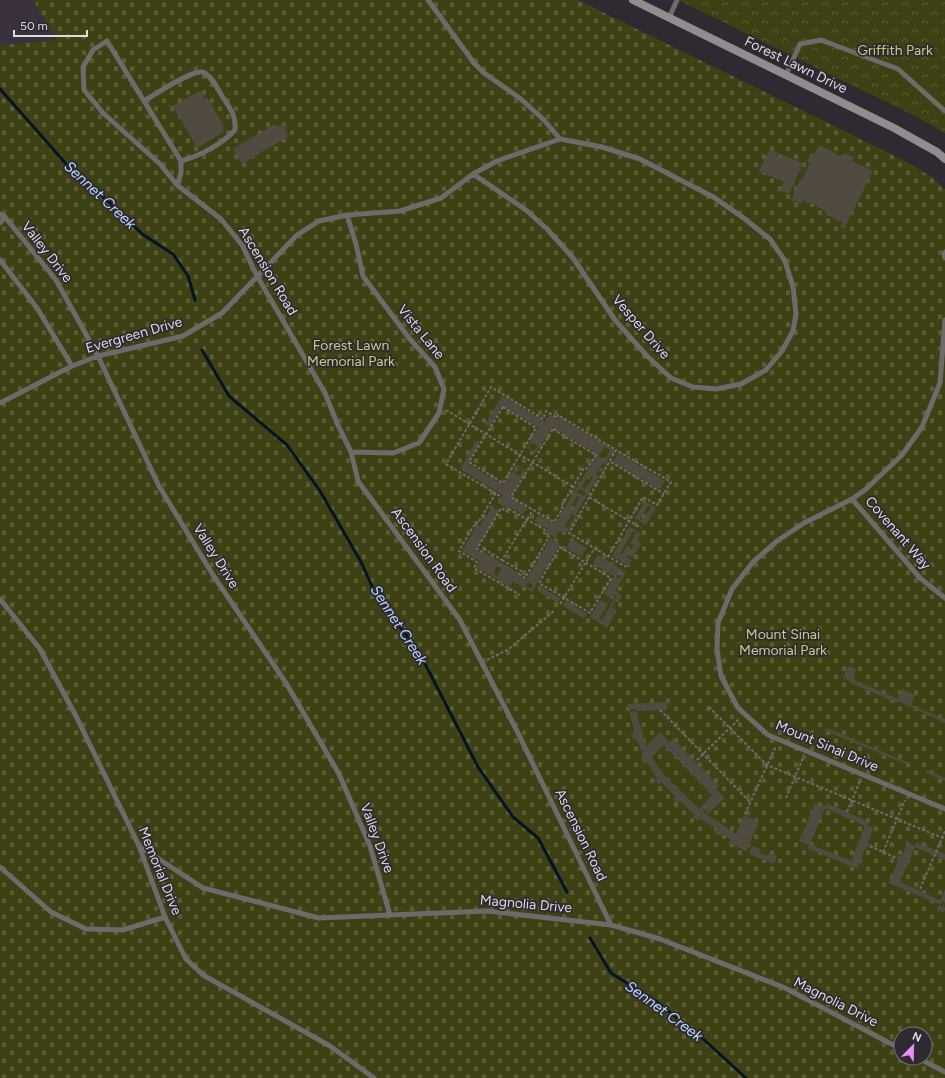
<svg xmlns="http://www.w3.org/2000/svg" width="945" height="1078" font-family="Figtree,sans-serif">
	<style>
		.built { fill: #3b313e }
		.cemetery { fill: url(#cemetery-stones); fill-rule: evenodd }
		.park { fill: url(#park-crowns) }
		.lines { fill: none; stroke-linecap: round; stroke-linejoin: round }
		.stream { stroke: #011525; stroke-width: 3 }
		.building { fill: #504a41; fill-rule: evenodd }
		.path { stroke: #706a71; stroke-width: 2; stroke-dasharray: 3 2; stroke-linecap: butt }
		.lane { stroke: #6e696a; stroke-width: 5 }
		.secondary { stroke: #948b8c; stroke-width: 8 }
		.labels { text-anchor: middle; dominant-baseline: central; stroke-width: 3.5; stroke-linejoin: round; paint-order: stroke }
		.park-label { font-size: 14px; fill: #c8cf7f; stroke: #2f2931 }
		.street-label { font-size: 14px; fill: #dedadf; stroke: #2f2931 }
		.water-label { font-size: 15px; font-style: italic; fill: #b5dbfd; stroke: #2f2931 }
	</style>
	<defs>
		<pattern id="cemetery-stones" width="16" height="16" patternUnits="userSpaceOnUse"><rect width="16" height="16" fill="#3e4113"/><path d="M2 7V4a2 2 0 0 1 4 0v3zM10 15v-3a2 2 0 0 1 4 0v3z" fill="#595c35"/></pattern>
		<pattern id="park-crowns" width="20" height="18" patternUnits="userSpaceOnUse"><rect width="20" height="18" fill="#3e4113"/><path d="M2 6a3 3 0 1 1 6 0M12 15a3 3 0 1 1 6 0" fill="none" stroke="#595c35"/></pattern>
	</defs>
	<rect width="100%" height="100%" fill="#2f2931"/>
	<path class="built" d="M 0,0 L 33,0 L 57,40 L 0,45 Z"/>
	<path class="cemetery" d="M 33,0 L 578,0 L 907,162 L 933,178 L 945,189 L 945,1078 L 0,1078 L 0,45 L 57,40 ZM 901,1034 L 925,1034 L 925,1058 L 901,1058 Z"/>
	<path class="park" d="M 678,0 L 945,0 L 945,133 L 917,117 Z"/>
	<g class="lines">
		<path class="stream" d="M 0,89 L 75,174 L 115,207 L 142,234 L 173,254 L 188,276 L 195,300
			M 202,350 L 229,396 L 287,445 L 320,491 L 361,562 L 376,595 L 419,652 L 478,767 L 513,817 L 538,838 L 567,892
			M 590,938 L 611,973 L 657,1002 L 701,1037 L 746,1078"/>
	</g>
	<path class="building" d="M 200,91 L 205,95 L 203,96 L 204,99 L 207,97 L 225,128 L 222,130 L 224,132 L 197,148 L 173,106 Z
		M 275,124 L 277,127 L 282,124 L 289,136 L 242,164 L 233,149 Z
		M 819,145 L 843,157 L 845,153 L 854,157 L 852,161 L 873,171 L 844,229 L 840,227 L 843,223 L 825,214 L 826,211 L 803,200 L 801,204 L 797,202 L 798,198 L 796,202 L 791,200 L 800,179 L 802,180 L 810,163 L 807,162 L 811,153 L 814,154 Z
		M 770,149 L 778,153 L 776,156 L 781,158 L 783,155 L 804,164 L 802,167 L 800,167 L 801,168 L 789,194 L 780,190 L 784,182 L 759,171 Z
		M 502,396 L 546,422 L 550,415 L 558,420 L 559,417 L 614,450 L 606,463 L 608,464 L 600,478 L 598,477 L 576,514 L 578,515 L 566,534 L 560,531 L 556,538 L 546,532 L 548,529 L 534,521 L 539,515 L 555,524 L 597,454 L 553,427 L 535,453 L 527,448 L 538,427 L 502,406 L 490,427 L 485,424 ZM 532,443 L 538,446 L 534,451 L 529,448 ZM 604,447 L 610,450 L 605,460 L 599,457 ZM 603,463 L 606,465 L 603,469 L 600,467 ZM 599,470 L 602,472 L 599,476 L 596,474 ZM 589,475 L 593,477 L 585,489 L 582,487 ZM 579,489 L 586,493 L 584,496 L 577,492 ZM 577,496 L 580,498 L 573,510 L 570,508 ZM 572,514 L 575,516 L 568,528 L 565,526 Z
		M 477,440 L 480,442 L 468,464 L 503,485 L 517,465 L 527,471 L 525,471 L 511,498 L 526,507 L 523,515 L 509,506 L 508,509 L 498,503 L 503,495 L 460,469 ZM 518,467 L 523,470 L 520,476 L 514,473 Z
		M 618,453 L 665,481 L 660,490 L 613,462 Z
		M 645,501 L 656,508 L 646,525 L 635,518 ZM 648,505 L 651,507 L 643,520 L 640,519 Z
		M 492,507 L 499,511 L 476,550 L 484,554 L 485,553 L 519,573 L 517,575 L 526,580 L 551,538 L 560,544 L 532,592 L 513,581 L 510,587 L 476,567 L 480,561 L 462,551 L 477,525 L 480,526 ZM 498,564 L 502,566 L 497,576 L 493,574 ZM 528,582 L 533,585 L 531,589 L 526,586 Z
		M 630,527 L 641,534 L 637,540 L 642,543 L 632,557 L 629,554 L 627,557 L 632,560 L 628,566 L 612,556 ZM 633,531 L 636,533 L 630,543 L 634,545 L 631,549 L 627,546 L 622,555 L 620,554 Z
		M 572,539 L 587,548 L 581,557 L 566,548 Z
		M 598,555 L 626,572 L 616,590 L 622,597 L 618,603 L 615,601 L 612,607 L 617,611 L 607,628 L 590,617 L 600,600 L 608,604 L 599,619 L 602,620 L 617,595 L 614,594 L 611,599 L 604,594 L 614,576 L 593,564 ZM 620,571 L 623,572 L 619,579 L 616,578 Z
		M 541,587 L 560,598 L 558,603 L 538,591 Z
		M 566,601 L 587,614 L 586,616 L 583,618 L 563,606 Z
		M 848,666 L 856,669 L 852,679 L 898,699 L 902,689 L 915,695 L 911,705 L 945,719 L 945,723 L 898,701 L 897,703 L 849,682 L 850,681 L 843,678 Z
		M 667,702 L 667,710 L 636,711 L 646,746 L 660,732 L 669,742 L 673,739 L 719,786 L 716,789 L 725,798 L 708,814 L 704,809 L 702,811 L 736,834 L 744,815 L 759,822 L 746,851 L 729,843 L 731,840 L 722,834 L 720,836 L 714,833 L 717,829 L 700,819 L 698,821 L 693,817 L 695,815 L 680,801 L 678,803 L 673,799 L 675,796 L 661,782 L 659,785 L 654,780 L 657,778 L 647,762 L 644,764 L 641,758 L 644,756 L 636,739 L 633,740 L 631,734 L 635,733 L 629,712 L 636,711 L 636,709 L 628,709 L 628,704 ZM 663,745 L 712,795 L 699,809 L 661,772 L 652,757 Z
		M 827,728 L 909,763 L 908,765 L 826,731 Z
		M 927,770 L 945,778 L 945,781 L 926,773 Z
		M 815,803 L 825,807 L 826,803 L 869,822 L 867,825 L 874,828 L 867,842 L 870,844 L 868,848 L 866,847 L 857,869 L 807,848 L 809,845 L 799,841 ZM 825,808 L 865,826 L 851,861 L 810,844 Z
		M 916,842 L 945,854 L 945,860 L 915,847 L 900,882 L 940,900 L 945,889 L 945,903 L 942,901 L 941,905 L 889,883 L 898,861 L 896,860 L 898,855 L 901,857 L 908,843 L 915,846 Z
		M 752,846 L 761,849 L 759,853 L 767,856 L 769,853 L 777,856 L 774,864 L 749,854 Z
		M939 909a3 3 0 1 1 6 0a3 3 0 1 1-6 0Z"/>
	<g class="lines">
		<path class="path" d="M 503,407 L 536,428 L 503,483 L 469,462 Z
			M 446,410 L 575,488
			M 553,429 L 596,455 L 586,469 L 584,468 L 561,507 L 563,508 L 554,522 L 511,497 Z
			M 611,462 L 664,494
			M 496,493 L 478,523 L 476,522 L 459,551 L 477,562 L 474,568 L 520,595
			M 500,496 L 446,464 L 491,387 L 543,419 L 546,411 L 557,418 L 558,415 L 616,450 L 569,533 L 626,567
			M 589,497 L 641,528
			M 560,547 L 611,578 L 590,613 L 539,583 Z
			M 608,557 L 643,497 L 657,505 L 671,482 L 616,450
			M 502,560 L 521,571 L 519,574 L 525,578 L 549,537 L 543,532 L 545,530 L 509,509 L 508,512 L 501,508 L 477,549 L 482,552 L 484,549 L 502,560 L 533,510
			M 560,604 L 594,549
			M 487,660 L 509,649 L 555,610
			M 709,707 L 767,765 L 945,839
			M 660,710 L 751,803
			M 697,760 L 739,719
			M 786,798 L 803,758
			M 847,812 L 860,781
			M 745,814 L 776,746
			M 870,846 L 896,858
			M 883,852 L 905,800
			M 920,889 L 945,831"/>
		<path class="lane" d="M 428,0 L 474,63 L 484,73 L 521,99 L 544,120 L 560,139
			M 669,18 L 677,0
			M 786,75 L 800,44 L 821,40 L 898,69 L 945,111
			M 144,101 C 156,94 191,70 202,72 C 211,74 218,90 222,96 C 230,109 236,114 235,130 C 222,144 200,156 181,161
			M 177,185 L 160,164 L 103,113 L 84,90 L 83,67 L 93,50 L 107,41 L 181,161 L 181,173 L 177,185 L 221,219 L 242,245 L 257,276 L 325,393 L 337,423 L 351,452 L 358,481 L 460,620 L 517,731 L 611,925
			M 0,214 L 5,217 L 56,280 L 98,356 L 159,486 L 213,575 L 286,683 L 339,774 L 370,846 L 390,915
			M 347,215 L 356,244 L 363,276 L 409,338 L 435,367 L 444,389 L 439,413 L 419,443 L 393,453 L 351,452
			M 0,223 L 5,217
			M 945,252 L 944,254 L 945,258
			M 0,260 L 37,308 L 72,366
			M 945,320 L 940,383 L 922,427 L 902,455 L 865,490 L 852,499 L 804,523 L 777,541 L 753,562 L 732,589 L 718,623 L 717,649 L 721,676 L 738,708 L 768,735 L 945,809
			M 0,403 L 72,366 L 98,356 L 183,336 L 222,313 L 297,235 L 319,221 L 347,215 L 400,211 L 441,198 L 473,174 L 497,161 L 560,139 L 602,147 L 640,159 L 715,198 L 745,219 L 770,239 L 785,261 L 793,287 L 796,314 L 793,331 L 782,351 L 766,370 L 741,384 L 716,389 L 693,387 L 671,378 L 647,356 L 615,320 L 573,258 L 547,229 L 526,210 L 473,174
			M 852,499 L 920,578 L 945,598
			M 0,599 L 40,649 L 77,718 L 139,846 L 165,917 L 186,959 L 203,975 L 330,1046 L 374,1078
			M 139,846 L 203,888 L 319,918 L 487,911 L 611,925 L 660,939 L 785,988 L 901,1049
			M 0,867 L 51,912 L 86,929 L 123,930 L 165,917
			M 918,1058 L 945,1072"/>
		<path class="secondary" d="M 633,0 L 894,128 L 937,152 L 945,159"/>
	</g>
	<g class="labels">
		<g class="park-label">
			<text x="895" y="50">Griffith Park</text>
			<text x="351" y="345">Forest Lawn<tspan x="351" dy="16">Memorial Park</tspan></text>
			<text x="783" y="634">Mount Sinai<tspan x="783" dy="16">Memorial Park</tspan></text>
		</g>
		<g class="street-label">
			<text transform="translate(796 65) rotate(26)">Forest Lawn Drive</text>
			<text transform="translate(47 252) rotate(52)">Valley Drive</text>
			<text transform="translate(268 271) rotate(59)">Ascension Road</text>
			<text transform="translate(641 327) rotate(49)">Vesper Drive</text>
			<text transform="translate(421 332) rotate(51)">Vista Lane</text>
			<text transform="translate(134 335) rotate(-16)">Evergreen Drive</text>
			<text transform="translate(898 533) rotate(49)">Covenant Way</text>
			<text transform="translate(424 550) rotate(54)">Ascension Road</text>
			<text transform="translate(216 556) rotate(58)">Valley Drive</text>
			<text transform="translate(827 746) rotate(23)">Mount Sinai Drive</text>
			<text transform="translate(581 835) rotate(64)">Ascension Road</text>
			<text transform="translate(377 838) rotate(70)">Valley Drive</text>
			<text transform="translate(160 871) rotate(68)">Memorial Drive</text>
			<text transform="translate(526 904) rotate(5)">Magnolia Drive</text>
			<text transform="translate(836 1002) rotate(27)">Magnolia Drive</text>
		</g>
		<g class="water-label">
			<text transform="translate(100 195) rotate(43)">Sennet Creek</text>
			<text transform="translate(399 625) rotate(57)">Sennet Creek</text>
			<text transform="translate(664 1011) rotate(36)">Sennet Creek</text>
		</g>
	</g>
	<g transform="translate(913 1046) rotate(23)"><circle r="19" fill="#2f2931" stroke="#757077"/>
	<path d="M0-3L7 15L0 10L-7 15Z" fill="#eb8dfc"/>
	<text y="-6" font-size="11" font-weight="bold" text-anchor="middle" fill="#dedadf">N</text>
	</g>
	<path d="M14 30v6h73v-6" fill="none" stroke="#dedadf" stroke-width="2"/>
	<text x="20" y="30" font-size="12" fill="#dedadf" stroke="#2f2931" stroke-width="3" paint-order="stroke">50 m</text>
</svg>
